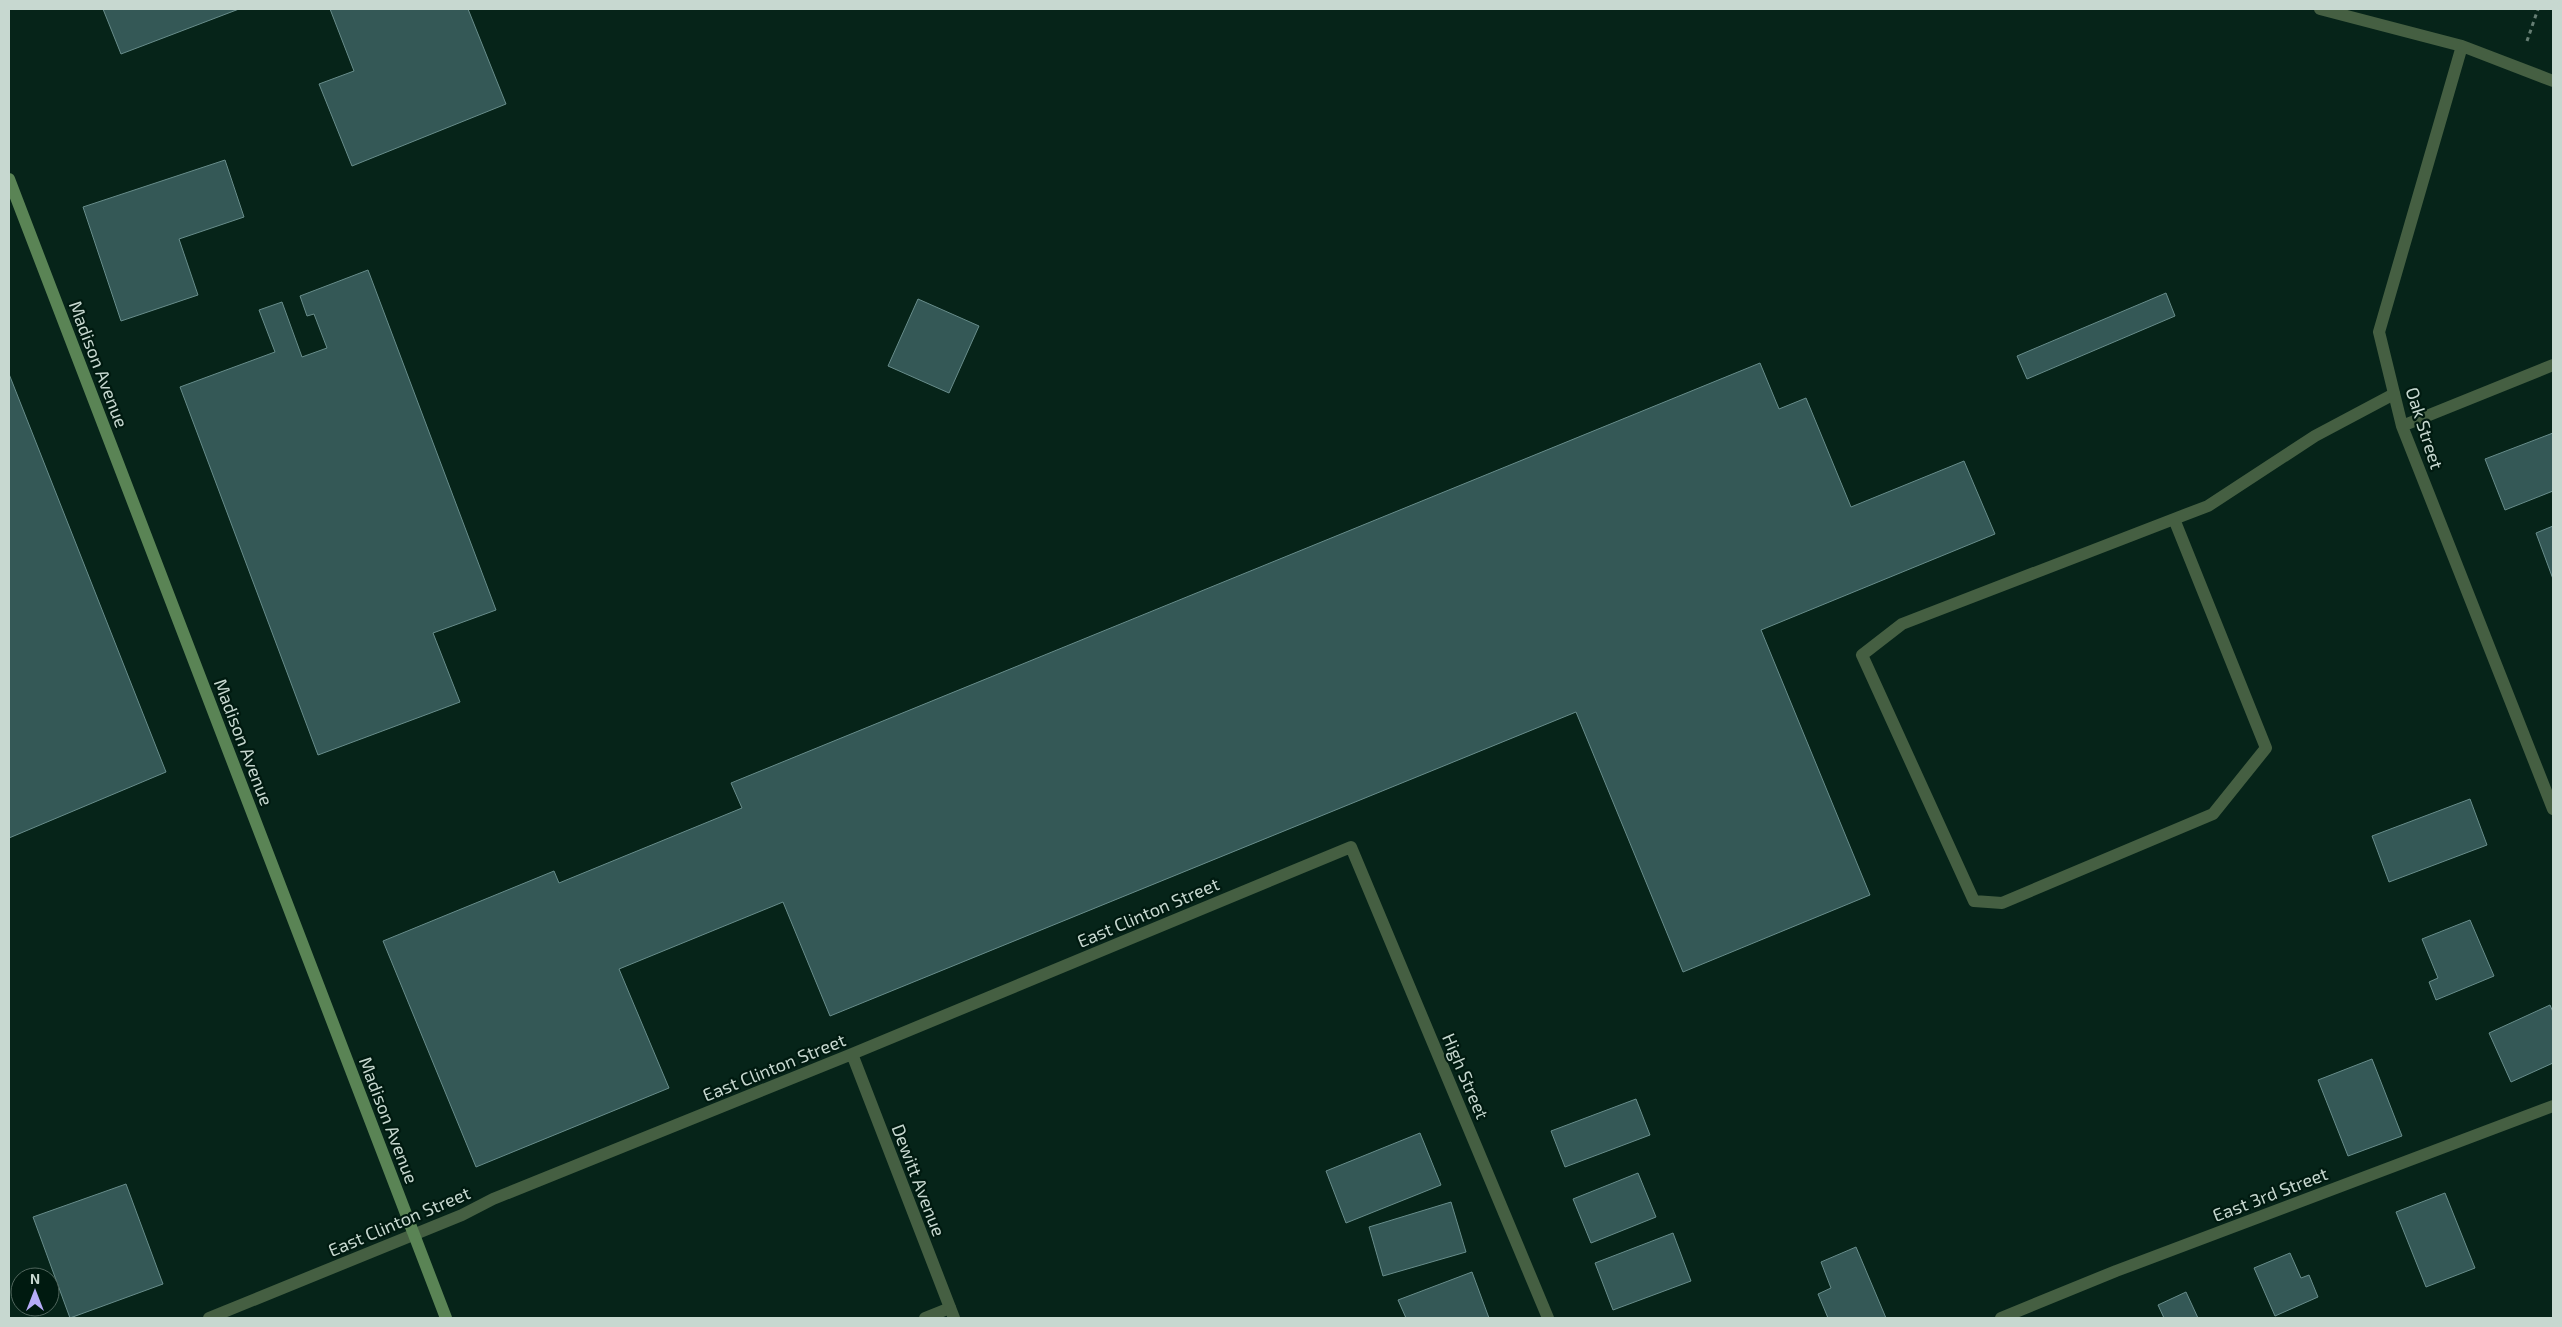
<svg xmlns="http://www.w3.org/2000/svg" width="2562" height="1327" font-family="'Exo 2',sans-serif">
	<style>
		.building { fill: #345856; stroke: #688d8b }
		.lines { fill: none; stroke-linecap: round; stroke-linejoin: round }
		.path { stroke: #667e74; stroke-width: 3; stroke-dasharray: 4 4; stroke-linecap: butt }
		.lane { stroke: #455f42; stroke-width: 12 }
		.street { stroke: #455f42; stroke-width: 12 }
		.secondary { stroke: #5a8455; stroke-width: 12 }
		.labels { text-anchor: middle; dominant-baseline: central; stroke-width: 4.5; stroke-linejoin: round; paint-order: stroke }
		.street-label { font-size: 18px; fill: #c7d8d0; stroke: #001a10 }
	</style>
	<rect width="100%" height="100%" fill="#062419"/>
	<path class="building" d="M 103,9 L 239,9 L 121,54 Z
		M 330,9 L 468,9 L 506,104 L 352,166 L 319,84 L 354,71 Z
		M 225,160 L 244,217 L 179,239 L 198,295 L 121,321 L 83,207 Z
		M 368,270 L 496,610 L 433,633 L 460,702 L 318,755 L 180,387 L 275,352 L 259,310 L 282,302 L 302,357 L 327,348 L 314,314 L 307,316 L 300,296 Z
		M 2166,293 L 2175,316 L 2027,379 L 2017,356 Z
		M 918,299 L 979,326 L 949,393 L 888,366 Z
		M 1760,363 L 1779,409 L 1806,398 L 1851,507 L 1964,461 L 1995,534 L 1761,630 L 1870,895 L 1683,972 L 1576,712 L 830,1016 L 783,902 L 619,969 L 669,1088 L 476,1167 L 383,941 L 554,871 L 559,883 L 742,808 L 731,783 Z
		M 9,374 L 166,772 L 9,838 Z
		M 2553,433 L 2553,491 L 2505,510 L 2485,459 Z
		M 2553,526 L 2553,579 L 2536,533 Z
		M 2470,799 L 2487,845 L 2389,882 L 2372,836 Z
		M 2470,920 L 2494,976 L 2436,1000 L 2429,982 L 2438,978 L 2422,939 Z
		M 2550,1005 L 2553,1012 L 2553,1063 L 2511,1082 L 2489,1033 Z
		M 2372,1059 L 2402,1136 L 2348,1156 L 2318,1080 Z
		M 1636,1099 L 1650,1135 L 1565,1167 L 1551,1131 Z
		M 1420,1133 L 1441,1185 L 1346,1223 L 1326,1171 Z
		M 1638,1173 L 1656,1217 L 1591,1243 L 1573,1199 Z
		M 126,1184 L 163,1284 L 70,1318 L 33,1217 Z
		M 2445,1193 L 2475,1268 L 2426,1287 L 2396,1212 Z
		M 1451,1202 L 1466,1252 L 1383,1276 L 1369,1227 Z
		M 1673,1233 L 1691,1281 L 1613,1310 L 1595,1263 Z
		M 1856,1247 L 1886,1318 L 1828,1318 L 1818,1294 L 1831,1288 L 1821,1262 Z
		M 2290,1253 L 2301,1278 L 2309,1275 L 2318,1297 L 2275,1316 L 2254,1268 Z
		M 1472,1272 L 1489,1318 L 1406,1318 L 1398,1300 Z
		M 2186,1292 L 2198,1318 L 2164,1318 L 2158,1305 Z"/>
	<g class="lines">
		<path class="path" d="M 2527,41 L 2538,9"/>
		<path class="lane" d="M 2174,519 L 2266,748 L 2213,814 L 2002,903 L 1974,901 L 1862,655 L 1902,624 L 2174,519 L 2208,506 L 2315,436 L 2394,394
			M 925,1318 L 950,1308"/>
		<path class="street" d="M 2320,9 L 2462,46 L 2553,81
			M 2462,46 L 2379,332 L 2402,426 L 2553,809
			M 2402,426 L 2553,365
			M 852,1054 L 954,1318
			M 209,1318 L 462,1215 L 493,1199 L 852,1054 L 1351,847 L 1548,1318
			M 2001,1318 L 2116,1271 L 2553,1106"/>
		<path class="secondary" d="M 9,179 L 446,1318"/>
	</g>
	<g class="labels">
		<g class="street-label">
			<text transform="translate(99 364) rotate(69)">Madison Avenue</text>
			<text transform="translate(2425 428) rotate(72)">Oak Street</text>
			<text transform="translate(244 742) rotate(69)">Madison Avenue</text>
			<text transform="translate(1148 912) rotate(-23)">East Clinton Street</text>
			<text transform="translate(774 1067) rotate(-22)">East Clinton Street</text>
			<text transform="translate(1466 1076) rotate(67)">High Street</text>
			<text transform="translate(389 1120) rotate(69)">Madison Avenue</text>
			<text transform="translate(919 1180) rotate(69)">Dewitt Avenue</text>
			<text transform="translate(2270 1194) rotate(-21)">East 3rd Street</text>
			<text transform="translate(399 1221) rotate(-23)">East Clinton Street</text>
		</g>
	</g>
	<rect width="2562" height="1327" fill="none" stroke="#c7d8d0" stroke-width="20"/>
	<g transform="translate(35 1292)"><circle r="24" fill="#001a10" stroke="#50665d"/>
	<path d="M0-4L9 19L0 12L-9 19Z" fill="#b6acf8"/>
	<text y="-8" font-size="14" font-weight="bold" text-anchor="middle" fill="#c7d8d0">N</text>
	</g>
</svg>
